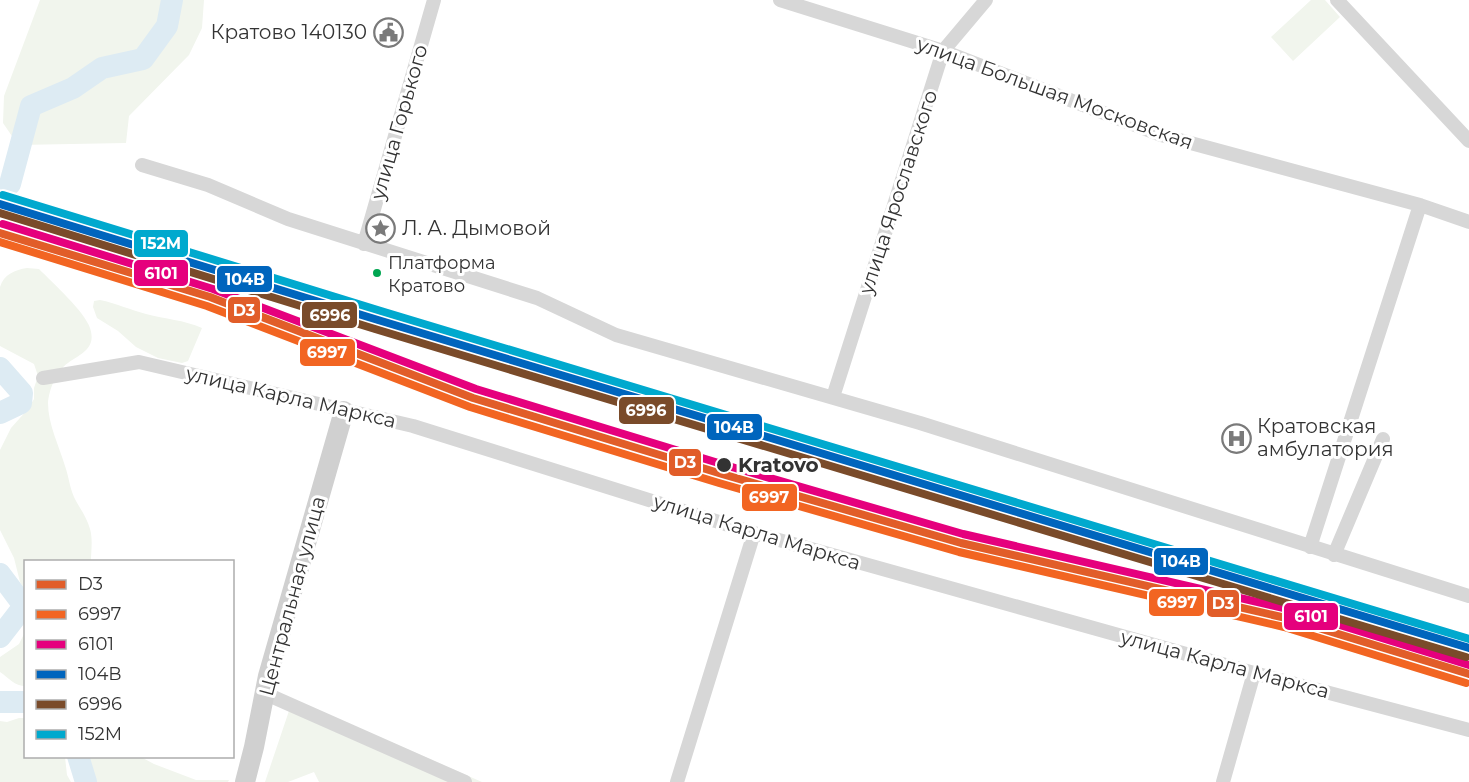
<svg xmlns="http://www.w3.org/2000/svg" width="1469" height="782" font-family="Montserrat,sans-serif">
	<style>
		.green { fill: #f1f5ed }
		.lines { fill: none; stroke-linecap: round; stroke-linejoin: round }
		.river { stroke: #ddebf3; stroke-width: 22 }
		.street { stroke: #d7d7d7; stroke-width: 14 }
		.secondary { stroke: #d0d0d0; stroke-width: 20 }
		.rail-1-casing { stroke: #fff; stroke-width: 12 }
		.rail-2-casing { stroke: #fff; stroke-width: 12 }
		.rail-3-casing { stroke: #fff; stroke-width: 12 }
		.rail-4-casing { stroke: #fff; stroke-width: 12 }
		.rail-5-casing { stroke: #fff; stroke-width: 12 }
		.rail-6-casing { stroke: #fff; stroke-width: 12 }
		.rail-1 { stroke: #e15d29; stroke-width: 8 }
		.rail-2 { stroke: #f26522; stroke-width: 8 }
		.rail-3 { stroke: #e5007d; stroke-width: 8 }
		.rail-4 { stroke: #0065bd; stroke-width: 8 }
		.rail-5 { stroke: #7a4b2a; stroke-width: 8 }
		.rail-6 { stroke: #00a9ce; stroke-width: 8 }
		.bus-dot { fill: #00a651; stroke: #fff; stroke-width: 2 }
		.stop-dot { fill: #333; stroke: #fff; stroke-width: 2 }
		.labels { text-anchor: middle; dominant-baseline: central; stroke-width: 6; stroke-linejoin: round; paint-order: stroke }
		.bus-label { font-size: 18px; fill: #333; stroke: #fff; text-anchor: start }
		.poi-label { font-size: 20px; fill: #333; stroke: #fff; text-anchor: start }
		.street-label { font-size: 20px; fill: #333; stroke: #fff }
		.stop-label { font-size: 20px; font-weight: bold; fill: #333; stroke: #fff; text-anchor: start }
		.line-badge { stroke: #fff; stroke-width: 2 }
		.badge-label { font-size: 16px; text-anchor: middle; font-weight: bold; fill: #fff }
	</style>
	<rect width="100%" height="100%" fill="#fff"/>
	<path class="green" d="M 40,0 L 204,0 L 202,28 L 189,55 L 129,116 L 126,143 L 18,145 L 3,123 L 4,96 Z
		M 1311,0 L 1325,0 L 1340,17 L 1293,61 L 1271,37 Z
		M 27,268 L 39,269 C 52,282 85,312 90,328 C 97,349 80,354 68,363 C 56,371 49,390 48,403 C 48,424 59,446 65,466 C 69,477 70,491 76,501 C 81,510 87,518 90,529 C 93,539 91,551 91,561 L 26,562 L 25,590 L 20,582 L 14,558 L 0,530 L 0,450 L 11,428 L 28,409 L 34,399 L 34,388 L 38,376 L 34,364 L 0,346 C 0,333 0,297 0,287 C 4,274 15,270 27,268 Z
		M 100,300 C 116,303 130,310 146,314 C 165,319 184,320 202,328 L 188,361 L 182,363 L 158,358 L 136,347 L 118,331 L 97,318 L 93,307 L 94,301 Z
		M 25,632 L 26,686 C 14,686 9,678 0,672 L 0,657 L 19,644 Z
		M 293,699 L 482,782 L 319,782 L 314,772 L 288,782 L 265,782 Z
		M 19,718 L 25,718 L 26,756 L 65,757 L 67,775 L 71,782 L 0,782 L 0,721 L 7,722 Z
		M 88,757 L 141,757 L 154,764 L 196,780 L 229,780 L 228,782 L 95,782 L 86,761 Z"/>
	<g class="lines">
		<path class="river" d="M 10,184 L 31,106 L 73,88 L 102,68 L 143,59 L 167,26 L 172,0
			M 0,368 L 22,393 L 21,403 L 0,413
			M 0,574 L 24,606 L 0,637
			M 0,702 L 26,702
			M 78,756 L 86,782"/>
		<path class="street" d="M 780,0 L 943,51 L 1161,135 L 1420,205 L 1469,222
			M 1337,0 L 1469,141
			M 142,165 L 208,185 L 288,219 L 537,298 L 616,335 L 920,423 L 1469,596
			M 364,244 L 434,0
			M 43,378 L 139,362 L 413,426 L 754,533 L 1254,673 L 1469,730
			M 833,397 L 943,51 L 986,0
			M 1310,547 L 1420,205
			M 1334,555 L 1383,439
			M 264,693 L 465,782
			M 677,782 L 754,533
			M 1223,782 L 1254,673"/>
		<path class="secondary" d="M 245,782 L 254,747 L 268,676 L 344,411"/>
		<defs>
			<path id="rail-1" d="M 0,233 L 210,297 L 473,398 L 722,474 L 961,543 L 1286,618 L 1469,674"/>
			<path id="rail-2" d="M 0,242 L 207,306 L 470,407 L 719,483 L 959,552 L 1284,627 L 1466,683"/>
			<path id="rail-3" d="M 3,224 L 213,289 L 476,389 L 725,465 L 963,534 L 1288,609 L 1469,665"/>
			<path id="rail-4" d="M 0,204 L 378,320 L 1469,648"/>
			<path id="rail-5" d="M 0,213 L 375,329 L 1466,657"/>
			<path id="rail-6" d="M 3,195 L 381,311 L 1469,639"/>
		</defs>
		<use href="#rail-1" class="rail-1-casing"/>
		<use href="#rail-2" class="rail-2-casing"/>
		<use href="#rail-3" class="rail-3-casing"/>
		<use href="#rail-4" class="rail-4-casing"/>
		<use href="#rail-5" class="rail-5-casing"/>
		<use href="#rail-6" class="rail-6-casing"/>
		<use href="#rail-1" class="rail-1"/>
		<use href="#rail-2" class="rail-2"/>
		<use href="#rail-3" class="rail-3"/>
		<use href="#rail-4" class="rail-4"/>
		<use href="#rail-5" class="rail-5"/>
		<use href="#rail-6" class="rail-6"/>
	</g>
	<defs>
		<symbol id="civic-ring" viewBox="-11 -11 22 22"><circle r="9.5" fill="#fff" stroke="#7a7a7a" stroke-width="1.5"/><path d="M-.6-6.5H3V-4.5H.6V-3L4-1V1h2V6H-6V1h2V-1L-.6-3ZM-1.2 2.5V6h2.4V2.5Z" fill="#7a7a7a"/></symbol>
		<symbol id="sight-ring" viewBox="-11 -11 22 22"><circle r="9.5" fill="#fff" stroke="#7a7a7a" stroke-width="1.5"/><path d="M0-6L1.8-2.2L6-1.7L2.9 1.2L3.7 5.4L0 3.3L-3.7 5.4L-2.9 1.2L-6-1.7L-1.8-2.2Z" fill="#7a7a7a"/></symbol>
		<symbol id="hospital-ring" viewBox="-11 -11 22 22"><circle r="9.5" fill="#fff" stroke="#7a7a7a" stroke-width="1.5"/><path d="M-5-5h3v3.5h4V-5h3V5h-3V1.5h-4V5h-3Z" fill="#7a7a7a"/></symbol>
	</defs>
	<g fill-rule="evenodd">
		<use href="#civic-ring" x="372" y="16" width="33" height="33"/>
		<use href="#sight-ring" x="364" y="212" width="33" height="33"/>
		<use href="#hospital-ring" x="1220" y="422" width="33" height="33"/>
	</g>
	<circle class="bus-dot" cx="377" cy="273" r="5"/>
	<circle class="stop-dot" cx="724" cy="465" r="8"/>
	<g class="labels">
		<g class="bus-label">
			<text x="388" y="263">Платформа<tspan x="388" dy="23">Кратово</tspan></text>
		</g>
		<g class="poi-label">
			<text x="367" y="32" text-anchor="end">Кратово 140130</text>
			<text x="402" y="228">Л. А. Дымовой</text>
			<text x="1257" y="426">Кратовская<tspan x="1257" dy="23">амбулатория</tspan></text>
		</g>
		<g class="street-label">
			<text transform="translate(1055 93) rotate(20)">улица Большая Московская</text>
			<text transform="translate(399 122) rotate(-74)">улица Горького</text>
			<text transform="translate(898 192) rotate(-72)">улица Ярославского</text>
			<text transform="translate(291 397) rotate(13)">улица Карла Маркса</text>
			<text transform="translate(757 532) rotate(17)">улица Карла Маркса</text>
			<text transform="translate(292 596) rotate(-75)">Центральная улица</text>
			<text transform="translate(1225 664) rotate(15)">улица Карла Маркса</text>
		</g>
		<g class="stop-label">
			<text x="738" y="465">Kratovo</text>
		</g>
	</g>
	<g class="line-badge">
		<rect x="133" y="229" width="56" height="29" rx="6" fill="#00a9ce"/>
		<rect x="133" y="259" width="56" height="28" rx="6" fill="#e5007d"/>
		<rect x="216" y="265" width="57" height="28" rx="6" fill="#0065bd"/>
		<rect x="227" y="296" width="34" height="28" rx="6" fill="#e15d29"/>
		<rect x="301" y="301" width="57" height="28" rx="6" fill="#7a4b2a"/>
		<rect x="299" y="338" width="57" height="29" rx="6" fill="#f26522"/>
		<rect x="618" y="396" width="57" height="29" rx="6" fill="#7a4b2a"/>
		<rect x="706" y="413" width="57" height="28" rx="6" fill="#0065bd"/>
		<rect x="668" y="448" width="34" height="29" rx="6" fill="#e15d29"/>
		<rect x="741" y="483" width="57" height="29" rx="6" fill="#f26522"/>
		<rect x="1153" y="547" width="56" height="29" rx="6" fill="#0065bd"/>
		<rect x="1148" y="588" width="57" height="29" rx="6" fill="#f26522"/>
		<rect x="1206" y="589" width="34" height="29" rx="6" fill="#e15d29"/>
		<rect x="1283" y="602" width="56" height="29" rx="6" fill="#e5007d"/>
	</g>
	<g class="badge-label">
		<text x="161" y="249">152М</text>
		<text x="161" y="279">6101</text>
		<text x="245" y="285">104В</text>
		<text x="244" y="316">D3</text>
		<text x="330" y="321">6996</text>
		<text x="327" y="358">6997</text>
		<text x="646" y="416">6996</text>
		<text x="734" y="433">104В</text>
		<text x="685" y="468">D3</text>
		<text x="769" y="503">6997</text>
		<text x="1181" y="567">104В</text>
		<text x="1177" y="608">6997</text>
		<text x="1223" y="609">D3</text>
		<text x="1311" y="622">6101</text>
	</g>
	<rect x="24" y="560" width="210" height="198" fill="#ffffff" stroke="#adadad" stroke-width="1.5"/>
	<rect x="36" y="580" width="30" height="9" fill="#e15d29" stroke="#adadad" stroke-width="1.5"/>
	<text x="78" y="590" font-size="18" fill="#333333">D3</text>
	<rect x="36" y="610" width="30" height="9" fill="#f26522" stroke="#adadad" stroke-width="1.5"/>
	<text x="78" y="620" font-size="18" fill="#333333">6997</text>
	<rect x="36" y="640" width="30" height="9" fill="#e5007d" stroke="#adadad" stroke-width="1.5"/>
	<text x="78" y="650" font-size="18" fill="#333333">6101</text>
	<rect x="36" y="670" width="30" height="9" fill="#0065bd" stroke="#adadad" stroke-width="1.5"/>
	<text x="78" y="680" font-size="18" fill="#333333">104В</text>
	<rect x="36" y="700" width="30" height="9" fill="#7a4b2a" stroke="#adadad" stroke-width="1.5"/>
	<text x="78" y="710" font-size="18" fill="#333333">6996</text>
	<rect x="36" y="730" width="30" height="9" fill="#00a9ce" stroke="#adadad" stroke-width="1.5"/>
	<text x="78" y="740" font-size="18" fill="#333333">152М</text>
</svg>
